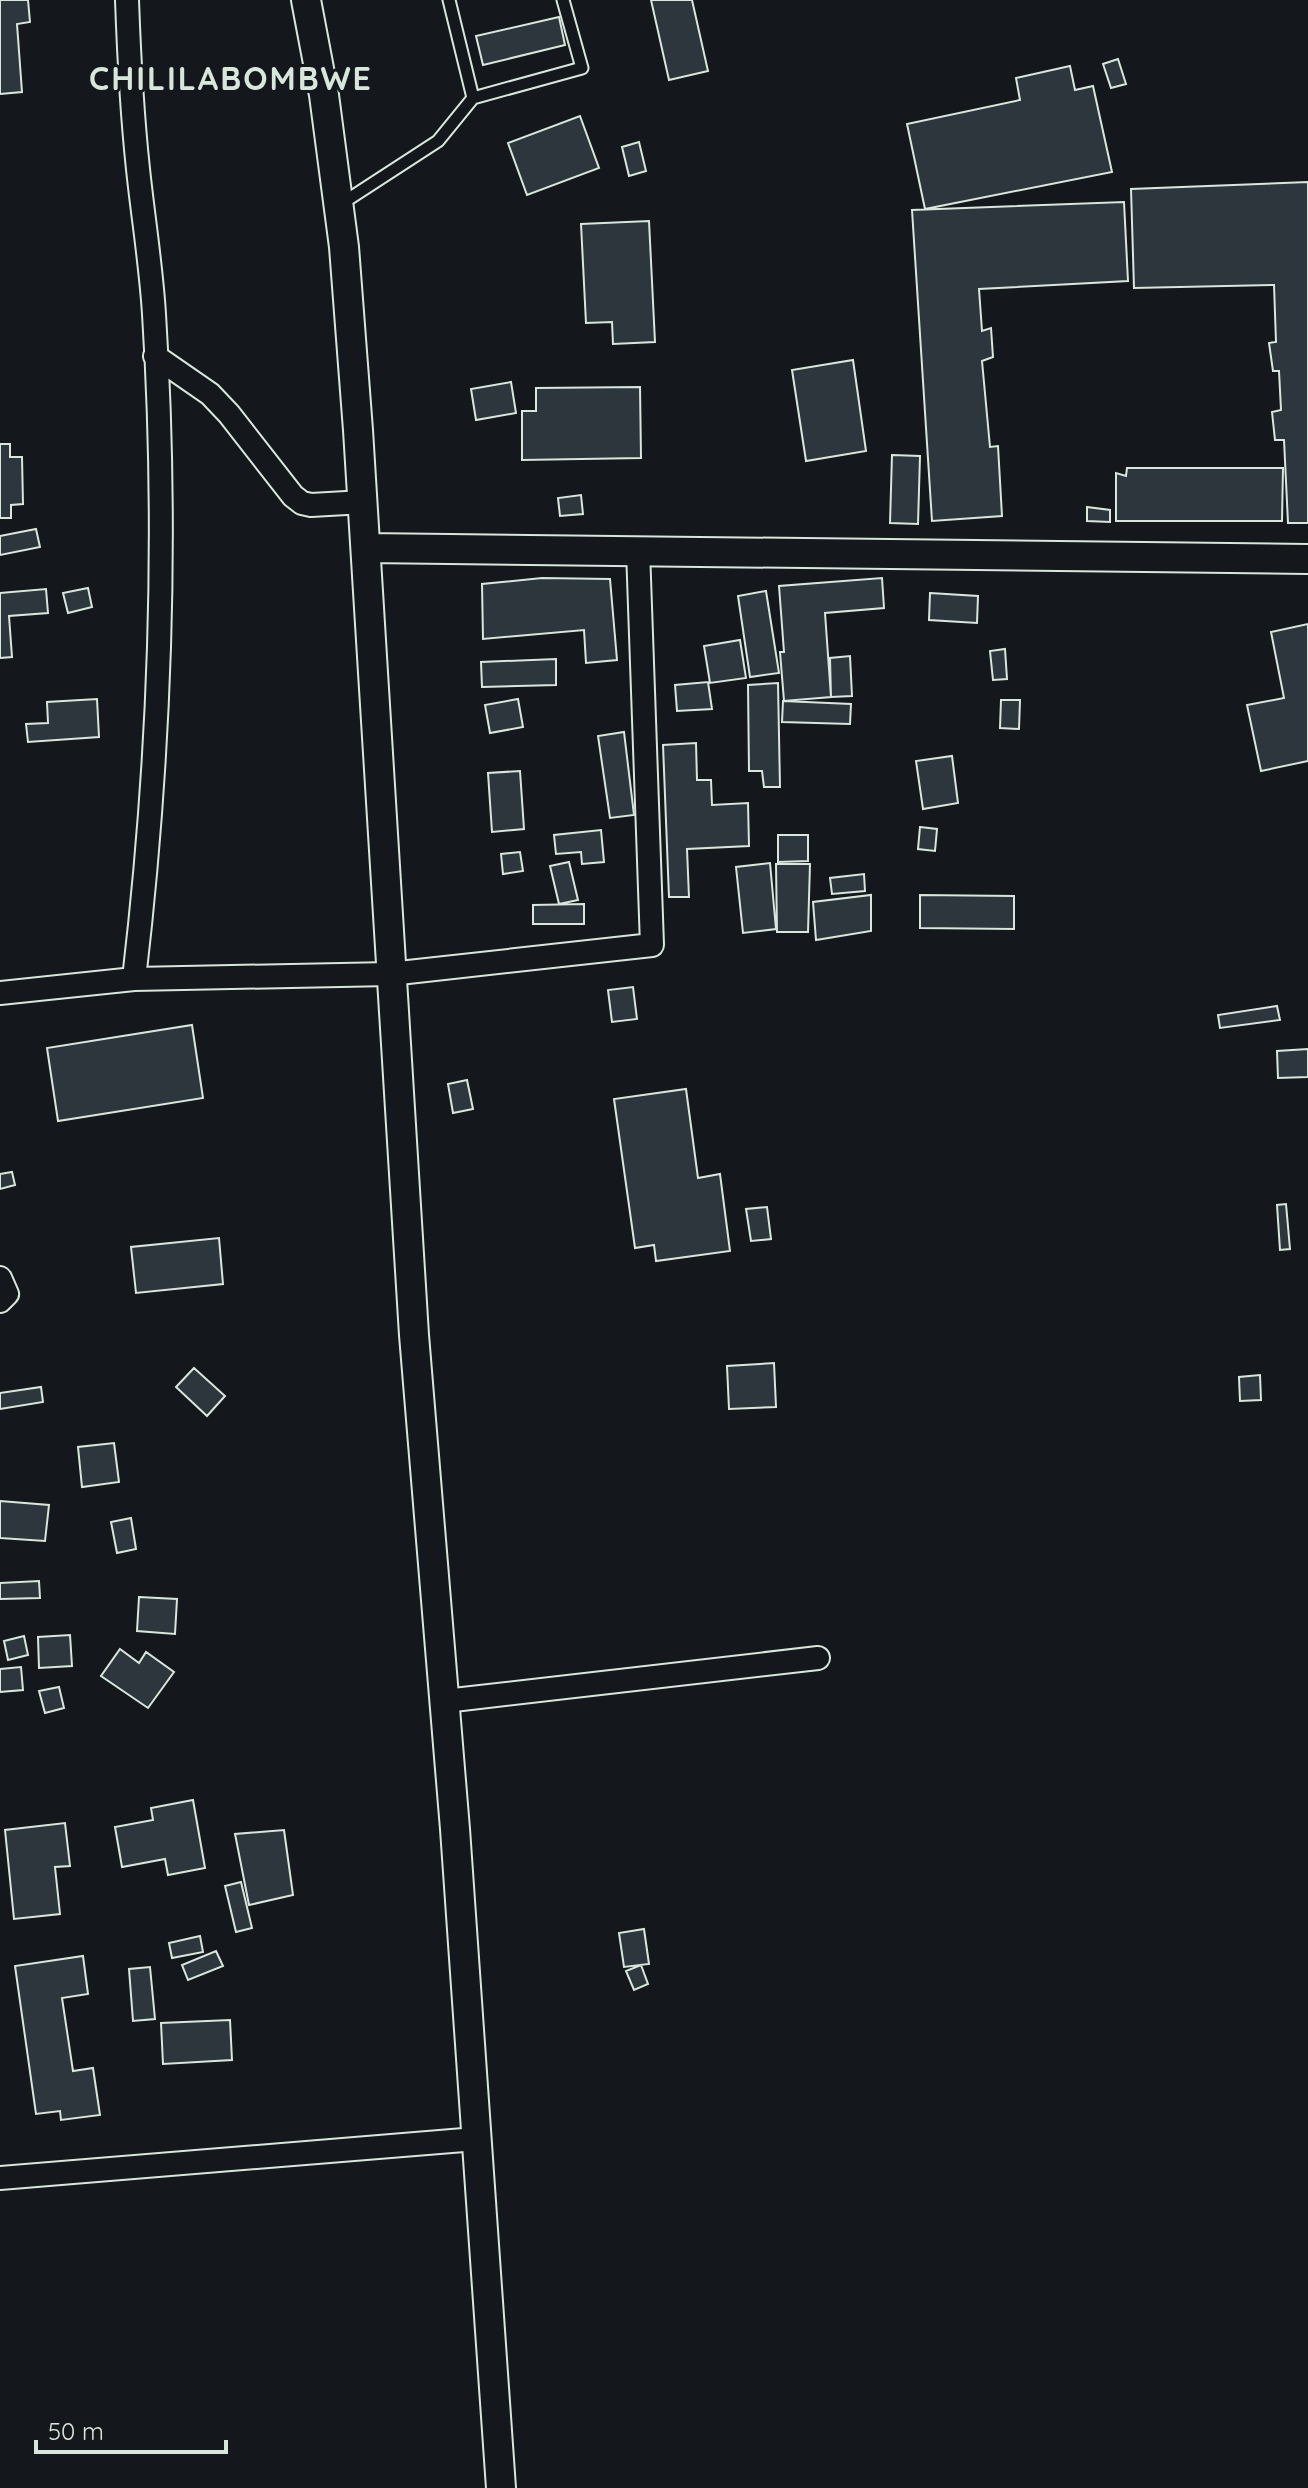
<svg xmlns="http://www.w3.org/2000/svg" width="1308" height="2488" font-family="Quicksand,sans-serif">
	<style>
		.building { fill: #2c363c; stroke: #d8e6dc; stroke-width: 2 }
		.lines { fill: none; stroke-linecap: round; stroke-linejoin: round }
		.service-casing { stroke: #d8e6dc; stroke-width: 15 }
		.minor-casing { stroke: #d8e6dc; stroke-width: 26 }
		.tertiary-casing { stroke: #d8e6dc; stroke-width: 32 }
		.service { stroke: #14181c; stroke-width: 11 }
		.minor { stroke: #14181c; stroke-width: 22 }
		.tertiary { stroke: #14181c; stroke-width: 28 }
		.labels { text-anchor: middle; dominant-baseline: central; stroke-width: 6; stroke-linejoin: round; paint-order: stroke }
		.district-label { font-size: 32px; font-weight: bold; letter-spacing: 2px; fill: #d8e6dc; stroke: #14181c }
	</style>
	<rect width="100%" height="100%" fill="#14181c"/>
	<path class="building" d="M 0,0 L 28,0 L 30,22 L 17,24 L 22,92 L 0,94 Z
		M 651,0 L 692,0 L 708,71 L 669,80 Z
		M 559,17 L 565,45 L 483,65 L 476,36 Z
		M 1118,59 L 1126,84 L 1111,88 L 1103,64 Z
		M 1070,66 L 1075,90 L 1093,86 L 1112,172 L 925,209 L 907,124 L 1020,100 L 1016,78 Z
		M 580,116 L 599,168 L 527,195 L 508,143 Z
		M 639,142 L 646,171 L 629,176 L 622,147 Z
		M 1308,182 L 1308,523 L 1288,523 L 1284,440 L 1275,440 L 1272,412 L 1281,410 L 1279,371 L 1273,371 L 1269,343 L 1276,342 L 1274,285 L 1134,288 L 1131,189 Z
		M 1124,202 L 1128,281 L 979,289 L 982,331 L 991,328 L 993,357 L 982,361 L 990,447 L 998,446 L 1002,516 L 932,521 L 912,210 Z
		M 649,221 L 655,342 L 613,344 L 612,322 L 586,323 L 581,224 Z
		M 853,360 L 866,451 L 806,461 L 792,370 Z
		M 511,382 L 516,413 L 476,420 L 471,389 Z
		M 640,387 L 641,458 L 522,460 L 522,411 L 536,411 L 536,388 Z
		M 0,444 L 10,444 L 10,457 L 22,457 L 23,504 L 11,505 L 11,518 L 0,518 Z
		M 892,455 L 920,456 L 918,524 L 890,523 Z
		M 1127,468 L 1283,468 L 1282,521 L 1116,521 L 1116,473 L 1126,476 Z
		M 581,495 L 583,514 L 560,516 L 558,498 Z
		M 1087,507 L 1110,510 L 1110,522 L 1087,521 Z
		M 36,529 L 40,547 L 0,555 L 0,536 Z
		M 542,578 L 610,579 L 617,660 L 586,663 L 584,630 L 483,639 L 482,584 Z
		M 882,578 L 884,608 L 825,613 L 831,697 L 784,701 L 780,652 L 784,652 L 779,586 Z
		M 88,588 L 92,607 L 68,613 L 63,593 Z
		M 46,589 L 48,613 L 9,616 L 12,657 L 0,658 L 0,593 Z
		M 766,591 L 779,673 L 750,677 L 738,596 Z
		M 930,593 L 978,596 L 977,623 L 929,620 Z
		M 1308,624 L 1308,761 L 1261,771 L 1247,705 L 1284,698 L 1271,632 Z
		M 740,640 L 746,678 L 710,683 L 704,646 Z
		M 1005,649 L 1007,679 L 993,680 L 990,651 Z
		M 850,656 L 852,696 L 831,697 L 830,658 Z
		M 556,659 L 556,685 L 482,687 L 481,662 Z
		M 708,682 L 712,709 L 677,711 L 675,685 Z
		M 778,683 L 780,787 L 764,787 L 762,771 L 749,771 L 748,685 Z
		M 97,699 L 99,737 L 28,742 L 26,724 L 48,723 L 47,702 Z
		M 518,699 L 523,727 L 490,733 L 485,705 Z
		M 1001,700 L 1020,700 L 1019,729 L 1000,728 Z
		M 783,701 L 851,704 L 850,724 L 782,722 Z
		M 624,732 L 634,815 L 610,818 L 598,736 Z
		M 696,743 L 697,780 L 711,780 L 712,805 L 748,803 L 749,846 L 687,849 L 689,897 L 669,897 L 663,745 Z
		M 952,756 L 958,803 L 923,809 L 916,761 Z
		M 520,771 L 524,829 L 492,832 L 488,773 Z
		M 920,827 L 937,829 L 935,851 L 918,849 Z
		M 601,830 L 604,862 L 582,864 L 581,852 L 556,854 L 554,835 Z
		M 778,835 L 808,835 L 808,861 L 778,862 Z
		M 520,852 L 523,871 L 503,874 L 501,854 Z
		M 569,862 L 578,900 L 559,904 L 550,866 Z
		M 770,863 L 776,929 L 743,933 L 736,867 Z
		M 776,864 L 810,864 L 808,932 L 777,932 Z
		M 864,874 L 865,891 L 832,894 L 830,878 Z
		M 871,895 L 871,931 L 816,940 L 813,902 Z
		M 920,895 L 1014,896 L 1014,929 L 920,928 Z
		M 584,904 L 584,924 L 533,924 L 533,905 Z
		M 633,987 L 637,1019 L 612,1022 L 608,990 Z
		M 1277,1006 L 1280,1020 L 1220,1028 L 1218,1015 Z
		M 192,1025 L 203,1098 L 58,1121 L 47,1048 Z
		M 1308,1049 L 1308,1077 L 1278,1078 L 1277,1051 Z
		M 467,1080 L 473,1109 L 453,1113 L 448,1084 Z
		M 686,1089 L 698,1178 L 720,1174 L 730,1251 L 656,1261 L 654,1245 L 635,1248 L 614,1099 Z
		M 12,1172 L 15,1185 L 0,1189 L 0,1174 Z
		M 1286,1204 L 1290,1249 L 1280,1250 L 1277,1205 Z
		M 767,1207 L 771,1239 L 751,1241 L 746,1209 Z
		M 219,1238 L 223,1284 L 136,1293 L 131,1247 Z
		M 774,1363 L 776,1407 L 729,1409 L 727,1366 Z
		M 194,1368 L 225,1396 L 207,1416 L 176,1387 Z
		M 1260,1375 L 1261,1400 L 1240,1401 L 1239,1377 Z
		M 41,1387 L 43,1402 L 0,1409 L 0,1393 Z
		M 114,1443 L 119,1482 L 82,1487 L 78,1447 Z
		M 0,1501 L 49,1505 L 45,1541 L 0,1538 Z
		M 131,1518 L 136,1549 L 117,1553 L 111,1522 Z
		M 39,1581 L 40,1598 L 0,1599 L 0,1583 Z
		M 139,1597 L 177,1599 L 175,1634 L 137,1631 Z
		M 70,1635 L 72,1666 L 39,1668 L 38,1637 Z
		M 24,1636 L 28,1655 L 8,1660 L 4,1641 Z
		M 120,1649 L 139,1663 L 146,1652 L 174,1672 L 148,1708 L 101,1676 Z
		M 21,1667 L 23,1690 L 0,1692 L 0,1669 Z
		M 59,1687 L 64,1708 L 45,1713 L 39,1691 Z
		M 193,1800 L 205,1868 L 168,1875 L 165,1859 L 122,1867 L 115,1827 L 153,1820 L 151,1808 Z
		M 65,1823 L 70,1866 L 55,1867 L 60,1914 L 14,1919 L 5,1830 Z
		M 284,1830 L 293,1895 L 249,1905 L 235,1834 Z
		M 241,1882 L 252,1928 L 236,1932 L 225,1886 Z
		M 644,1929 L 649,1964 L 624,1967 L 619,1933 Z
		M 200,1936 L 203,1952 L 172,1958 L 169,1943 Z
		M 216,1951 L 223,1966 L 188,1980 L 182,1965 Z
		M 83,1956 L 88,1994 L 62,1998 L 73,2071 L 93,2068 L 100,2115 L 61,2120 L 60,2111 L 36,2114 L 15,1966 Z
		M 641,1965 L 648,1984 L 634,1990 L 626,1971 Z
		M 150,1967 L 155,2019 L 133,2021 L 129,1969 Z
		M 230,2020 L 232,2060 L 163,2064 L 161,2023 Z"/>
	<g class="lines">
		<defs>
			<path id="service" d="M 449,0 L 473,98
				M 341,204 L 438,141 L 473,98 L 582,68 L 563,0"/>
			<path id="minor" d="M 127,0 C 129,56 132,113 138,169 C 143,217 151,265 154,314 C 168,535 160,758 134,979
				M 155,356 L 210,394 L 229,414 L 293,496 L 302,503 L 311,505 L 364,502
				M 0,993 L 134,979 L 390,974 L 652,945 L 638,550
				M 0,1278 L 7,1294 L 0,1301
				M 445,1701 L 818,1658
				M 0,2178 L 476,2139"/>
			<path id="tertiary" d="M 306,0 L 324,95 L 344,247 L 358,430 L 414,1335 L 455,1829 L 501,2488
				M 367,548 L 1308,559"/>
		</defs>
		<use href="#service" class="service-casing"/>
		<use href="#minor" class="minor-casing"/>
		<use href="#tertiary" class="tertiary-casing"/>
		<use href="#service" class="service"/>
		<use href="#minor" class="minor"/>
		<use href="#tertiary" class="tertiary"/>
	</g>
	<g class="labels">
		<g class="district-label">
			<text x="231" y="78">CHILILABOMBWE</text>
		</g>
	</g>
	<path d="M36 2440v12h190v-12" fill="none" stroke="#d8e6dc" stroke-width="4"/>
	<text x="48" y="2440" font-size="24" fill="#d8e6dc" stroke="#14181c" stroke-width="6" paint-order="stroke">50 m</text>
</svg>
